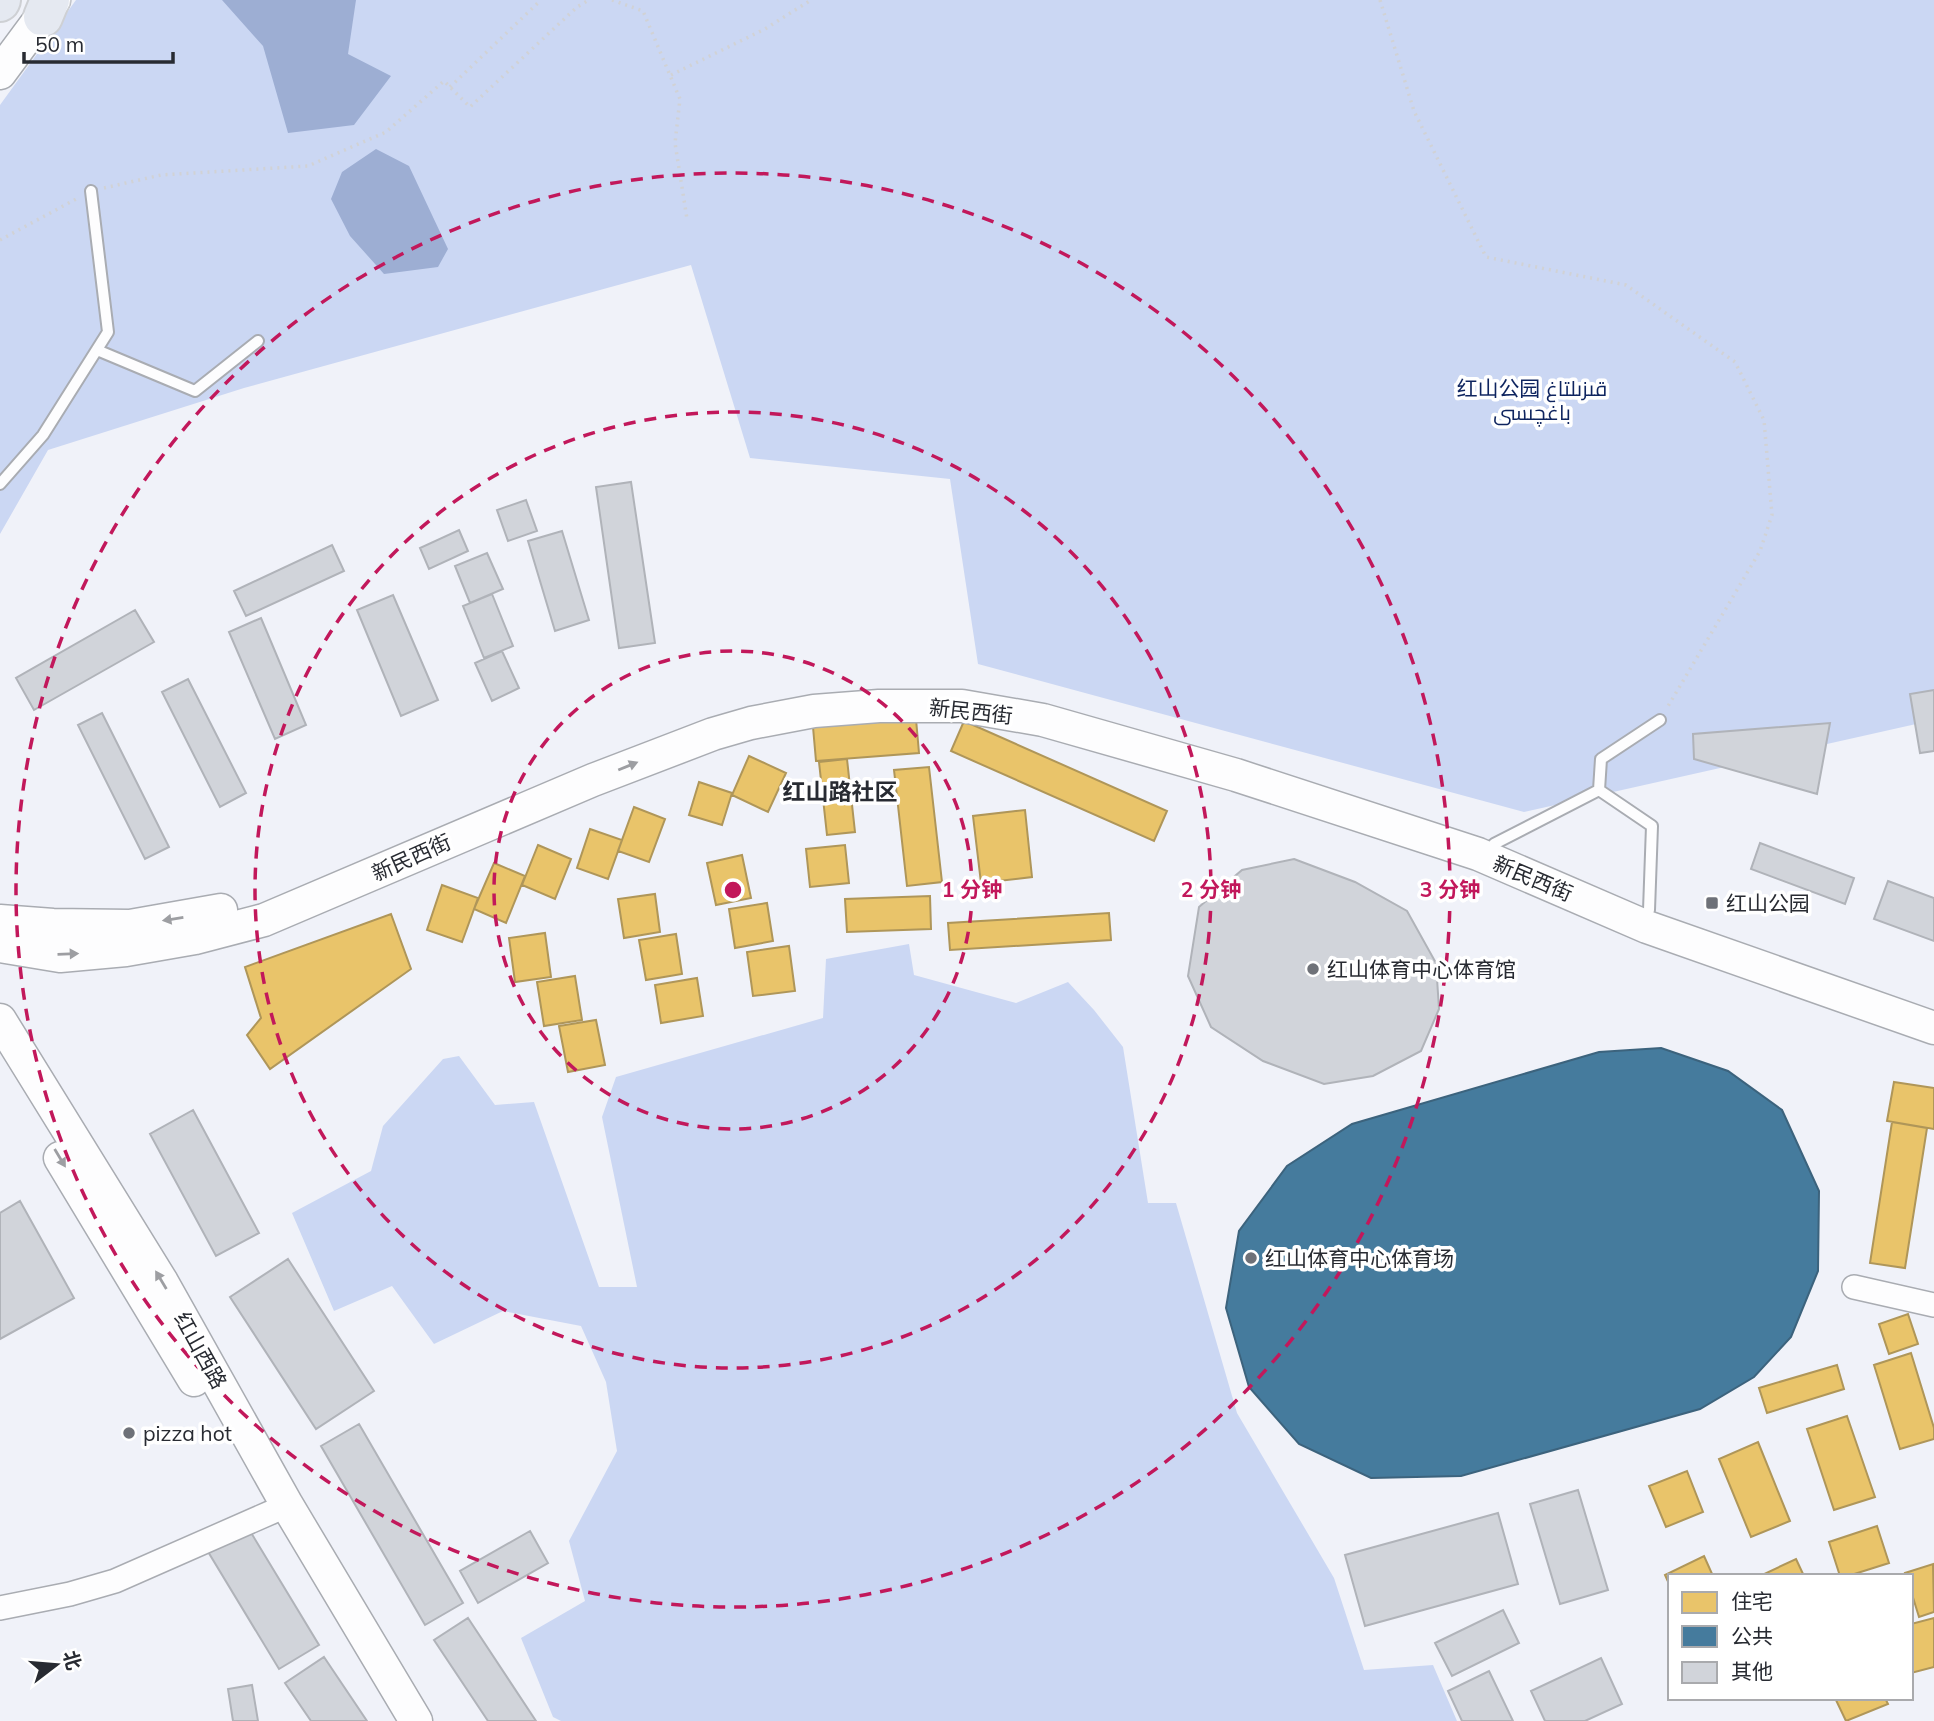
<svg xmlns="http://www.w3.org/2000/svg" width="1934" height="1721" font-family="Mulish,Cairo,'Noto Sans SC',sans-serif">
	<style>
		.green { fill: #cbd7f3 }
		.water { fill: #9daed3 }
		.homes { fill: #e9c46a; stroke: #af9659; stroke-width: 2 }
		.public { fill: #457b9d; stroke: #3c637d; stroke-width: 2 }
		.building { fill: #d1d4da; stroke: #b0b3b9; stroke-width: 2 }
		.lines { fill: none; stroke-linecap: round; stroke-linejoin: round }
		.lane-casing { stroke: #a9acb2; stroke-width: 14 }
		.street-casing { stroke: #a9acb2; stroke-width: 26 }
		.secondary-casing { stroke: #a9acb2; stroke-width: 35 }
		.highway-casing { stroke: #ced0d4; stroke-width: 42 }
		.path { stroke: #d1d2d5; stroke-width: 3.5; stroke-dasharray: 2 5; stroke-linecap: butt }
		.lane { stroke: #fdfdfe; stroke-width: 10 }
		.street { stroke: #fdfdfe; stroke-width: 23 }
		.secondary { stroke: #fdfdfe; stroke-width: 32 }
		.highway { stroke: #e5e9f1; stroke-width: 38 }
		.oneway { fill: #9d9ea2 }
		.ring { fill: none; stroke: #c2185b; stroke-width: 3.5; stroke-dasharray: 12 9 }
		.poi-dot { fill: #6e7178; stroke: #fff; stroke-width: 2.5 }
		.labels { text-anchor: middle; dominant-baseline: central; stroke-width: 7; stroke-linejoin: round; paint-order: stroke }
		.park-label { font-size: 21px; fill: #0e245f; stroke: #fff }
		.street-label { font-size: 21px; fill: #282b32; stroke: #fff }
		.poi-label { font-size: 21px; fill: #282b32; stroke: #fff; text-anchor: start }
		.neighbourhood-label { font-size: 23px; font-weight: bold; fill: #282b32; stroke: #fff }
		.centre { fill: #c2185b; stroke: #fff; stroke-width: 3.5 }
		.ring-label { font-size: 21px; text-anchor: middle; font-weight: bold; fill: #c2185b; stroke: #fff; stroke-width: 7; stroke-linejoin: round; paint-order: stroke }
	</style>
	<rect width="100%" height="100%" fill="#f0f2f9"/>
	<path class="green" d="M 76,0 L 1934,0 L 1934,720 L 1524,812 L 978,664 L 950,479 L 750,458 L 691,265 L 244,388 L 48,450 L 0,534 L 0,105 Z
		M 909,944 L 914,975 L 1016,1003 L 1068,982 L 1094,1010 L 1123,1047 L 1148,1203 L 1176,1203 L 1237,1413 L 1334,1578 L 1364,1670 L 1433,1665 L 1457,1721 L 561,1721 L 553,1717 L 521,1638 L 585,1601 L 569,1541 L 617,1451 L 606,1382 L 581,1326 L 503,1311 L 434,1344 L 392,1286 L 334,1311 L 292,1213 L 371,1171 L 383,1126 L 443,1059 L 459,1056 L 495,1105 L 534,1102 L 599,1287 L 637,1287 L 602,1117 L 616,1077 L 823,1018 L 826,959 Z"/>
	<path class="water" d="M 222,0 L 356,0 L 348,54 L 391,76 L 354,125 L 288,133 L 263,46 Z
		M 376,149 L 409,166 L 448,249 L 438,267 L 384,274 L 350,236 L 331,199 L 342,172 Z"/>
	<path class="homes" d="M 916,719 L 919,753 L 816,761 L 813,727 Z
		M 964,721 L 1167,811 L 1154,841 L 951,751 Z
		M 749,756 L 786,773 L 768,812 L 732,795 Z
		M 847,759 L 855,832 L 827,835 L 819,762 Z
		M 929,767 L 942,882 L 907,886 L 894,770 Z
		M 699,782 L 732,793 L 722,825 L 689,815 Z
		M 634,807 L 665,819 L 649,862 L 618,851 Z
		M 1025,810 L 1032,877 L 981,883 L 973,816 Z
		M 590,829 L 622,840 L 608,879 L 577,868 Z
		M 538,845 L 571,859 L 555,899 L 522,885 Z
		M 845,845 L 849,883 L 810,887 L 806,849 Z
		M 742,855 L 751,898 L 716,905 L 707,863 Z
		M 494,863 L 525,876 L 506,923 L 474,909 Z
		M 442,885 L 478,898 L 462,942 L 427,930 Z
		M 655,894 L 660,932 L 624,938 L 618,899 Z
		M 930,896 L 931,929 L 847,932 L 845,899 Z
		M 767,903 L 773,941 L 735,948 L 729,909 Z
		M 1109,913 L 1111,940 L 950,950 L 948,923 Z
		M 391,914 L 411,969 L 270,1069 L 247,1035 L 261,1018 L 245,967 Z
		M 545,933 L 551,977 L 515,982 L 509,938 Z
		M 676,934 L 682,974 L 646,980 L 639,940 Z
		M 789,946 L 795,991 L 753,996 L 747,952 Z
		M 575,976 L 582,1020 L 544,1026 L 537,982 Z
		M 697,978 L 703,1016 L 661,1023 L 655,985 Z
		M 596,1020 L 605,1065 L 568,1072 L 559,1026 Z
		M 1894,1082 L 1934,1088 L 1934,1129 L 1887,1121 Z
		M 1892,1122 L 1927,1128 L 1905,1268 L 1870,1263 Z
		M 1908,1314 L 1918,1344 L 1889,1354 L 1879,1324 Z
		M 1911,1353 L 1934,1428 L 1934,1439 L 1900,1449 L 1874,1365 Z
		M 1837,1365 L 1844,1389 L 1767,1413 L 1759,1388 Z
		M 1847,1416 L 1875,1497 L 1834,1510 L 1807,1429 Z
		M 1758,1442 L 1790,1521 L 1751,1537 L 1719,1459 Z
		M 1687,1471 L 1703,1512 L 1666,1527 L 1649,1486 Z
		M 1877,1526 L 1889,1563 L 1848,1576 L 1840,1576 L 1829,1542 Z
		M 1704,1556 L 1713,1576 L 1670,1576 L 1670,1586 L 1665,1575 Z
		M 1796,1559 L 1804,1576 L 1763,1576 L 1762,1575 Z
		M 1933,1564 L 1934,1612 L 1919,1617 L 1911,1591 L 1911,1576 L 1906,1576 L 1905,1573 Z
		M 1934,1618 L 1934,1667 L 1911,1673 L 1911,1624 Z
		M 1835,1698 L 1885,1698 L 1888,1704 L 1846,1721 Z"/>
	<path class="public" d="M 1661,1048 L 1728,1071 L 1782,1110 L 1819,1191 L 1818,1271 L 1791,1337 L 1754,1377 L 1700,1409 L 1461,1476 L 1371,1478 L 1299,1444 L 1249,1387 L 1226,1308 L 1239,1231 L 1287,1166 L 1352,1124 L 1599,1052 Z"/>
	<path class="building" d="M 631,482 L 655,643 L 619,648 L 596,487 Z
		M 526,500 L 537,531 L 508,541 L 497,510 Z
		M 459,530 L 468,551 L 429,569 L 420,548 Z
		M 562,531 L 589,620 L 555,631 L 528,541 Z
		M 332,545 L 344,571 L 246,616 L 234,591 Z
		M 487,553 L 503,589 L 470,603 L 455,566 Z
		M 492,594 L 513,646 L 484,658 L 463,606 Z
		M 393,595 L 438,700 L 401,716 L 357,610 Z
		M 135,610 L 154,642 L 34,710 L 16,678 Z
		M 261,618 L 306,725 L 275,739 L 229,632 Z
		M 502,651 L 519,688 L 492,701 L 475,663 Z
		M 188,679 L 246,793 L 220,807 L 162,692 Z
		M 1934,690 L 1934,751 L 1920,753 L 1910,694 Z
		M 102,713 L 169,847 L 145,859 L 78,725 Z
		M 1830,723 L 1817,794 L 1694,759 L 1693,734 Z
		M 1760,843 L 1854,878 L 1845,904 L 1751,869 Z
		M 1294,859 L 1355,882 L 1407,911 L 1436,963 L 1439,1009 L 1421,1051 L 1373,1076 L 1324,1084 L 1263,1061 L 1211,1027 L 1188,976 L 1199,907 L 1242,870 Z
		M 1888,881 L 1934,898 L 1934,941 L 1874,919 Z
		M 193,1110 L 259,1233 L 216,1256 L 150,1134 Z
		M 20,1201 L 74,1298 L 0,1339 L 0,1213 Z
		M 288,1259 L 374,1391 L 316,1429 L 230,1297 Z
		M 359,1424 L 463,1603 L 425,1625 L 321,1446 Z
		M 1578,1490 L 1608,1590 L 1560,1604 L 1530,1504 Z
		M 1498,1513 L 1518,1584 L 1365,1626 L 1345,1555 Z
		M 247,1526 L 319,1645 L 279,1669 L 207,1550 Z
		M 530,1531 L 548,1563 L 478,1603 L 460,1571 Z
		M 1503,1610 L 1519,1643 L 1452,1676 L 1435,1643 Z
		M 468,1618 L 536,1721 L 488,1721 L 434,1640 Z
		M 324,1657 L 367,1721 L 311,1721 L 285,1683 Z
		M 1601,1658 L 1622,1704 L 1585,1721 L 1545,1721 L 1531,1691 Z
		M 1489,1671 L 1513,1721 L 1462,1721 L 1448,1691 Z
		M 252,1685 L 258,1721 L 233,1721 L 228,1689 Z"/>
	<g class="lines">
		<defs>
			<path id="lane" d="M 97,350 L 195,391 L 258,341
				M 0,484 L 43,435 L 108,332 L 91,191
				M 1599,790 L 1601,759 L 1660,720
				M 1494,844 L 1599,790 L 1652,826 L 1649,910"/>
			<path id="street" d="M 1854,1287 L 1934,1305
				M 0,1608 L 70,1594 L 115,1581 L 272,1512"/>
			<path id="secondary" d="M 0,73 L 54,0
				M 0,921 L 53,925 L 130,926 L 221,910
				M 0,946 L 60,956 L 126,950 L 195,938 L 264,920 L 593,780 L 713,734 L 751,723 L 814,711 L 879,706 L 962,706 L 1043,720 L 1236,775 L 1478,854 L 1647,927 L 1934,1028
				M 0,1020 L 162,1282 L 287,1505 L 416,1721
				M 60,1158 L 194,1380"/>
			<path id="highway" d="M 0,2 L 1,0
				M 43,17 L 50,0"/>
		</defs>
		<use href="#lane" class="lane-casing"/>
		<use href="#street" class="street-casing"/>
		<use href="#secondary" class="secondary-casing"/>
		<use href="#highway" class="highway-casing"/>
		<path class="path" d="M 612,0 L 643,11 L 680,99 L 675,143 L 687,219
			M 1380,0 L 1414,111 L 1486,257 L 1626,285 L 1735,362 L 1764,420 L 1772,515 L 1760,551 L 1667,708
			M 671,75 L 765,29 L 811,0
			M 450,87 L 541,0
			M 104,188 L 161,175 L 308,166 L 386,132 L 444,81 L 470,107 L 577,7 L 589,0
			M 0,240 L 78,198"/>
		<use href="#lane" class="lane"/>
		<use href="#street" class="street"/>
		<use href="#secondary" class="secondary"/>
		<use href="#highway" class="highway"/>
	</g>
	<defs><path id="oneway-solid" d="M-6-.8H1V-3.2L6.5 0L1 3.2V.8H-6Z" transform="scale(1.75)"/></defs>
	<g class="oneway">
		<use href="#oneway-solid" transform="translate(628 766) rotate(-22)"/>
		<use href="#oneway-solid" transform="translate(173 919) rotate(171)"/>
		<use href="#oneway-solid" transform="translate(68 954) rotate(-2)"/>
		<use href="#oneway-solid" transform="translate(60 1158) rotate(59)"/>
		<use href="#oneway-solid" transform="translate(161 1280) rotate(-121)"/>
	</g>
	<g class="ring">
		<circle cx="733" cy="890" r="239"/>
		<circle cx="733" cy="890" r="478"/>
		<circle cx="733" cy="890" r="717"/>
	</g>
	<g class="poi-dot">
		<rect x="1705" y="896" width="14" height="14" rx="3.5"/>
		<circle cx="1313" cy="969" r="7"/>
		<circle cx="1251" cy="1258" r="7"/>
		<circle cx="129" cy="1433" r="7"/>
	</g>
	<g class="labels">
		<g class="park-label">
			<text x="1532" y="388">红山公园 قىزىلتاغ<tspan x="1532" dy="24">باغچىسى</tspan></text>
		</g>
		<g class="street-label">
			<text transform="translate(971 711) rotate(6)">新民西街</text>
			<text transform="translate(411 857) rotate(-24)">新民西街</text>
			<text transform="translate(1533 878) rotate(23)">新民西街</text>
			<text transform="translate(201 1350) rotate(61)">红山西路</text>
		</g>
		<g class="poi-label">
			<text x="1726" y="903">红山公园</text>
			<text x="1327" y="969">红山体育中心体育馆</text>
			<text x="1265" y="1258">红山体育中心体育场</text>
			<text x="143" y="1433">pizza hot</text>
		</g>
		<g class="neighbourhood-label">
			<text x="840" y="791">红山路社区</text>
		</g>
	</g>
	<circle cx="733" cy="890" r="10" class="centre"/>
	<g class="ring-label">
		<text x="972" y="897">1 分钟</text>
		<text x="1211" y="897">2 分钟</text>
		<text x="1450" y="897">3 分钟</text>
	</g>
	<rect x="1668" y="1574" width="245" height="126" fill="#ffffff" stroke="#a9aaad" stroke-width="2"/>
	<rect x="1682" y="1592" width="35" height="21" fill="#e9c46a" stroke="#a9aaad" stroke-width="2"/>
	<text x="1731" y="1609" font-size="21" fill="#282b32">住宅</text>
	<rect x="1682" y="1626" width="35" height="21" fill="#457b9d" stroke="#a9aaad" stroke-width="2"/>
	<text x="1731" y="1644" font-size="21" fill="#282b32">公共</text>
	<rect x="1682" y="1662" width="35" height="21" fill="#d1d4da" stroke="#a9aaad" stroke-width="2"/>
	<text x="1731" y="1679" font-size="21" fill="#282b32">其他</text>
	<g transform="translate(56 1665) rotate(74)" stroke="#ffffff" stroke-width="5" paint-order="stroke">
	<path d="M0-5L12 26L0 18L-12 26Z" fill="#282b32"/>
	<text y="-10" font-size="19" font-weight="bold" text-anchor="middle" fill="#282b32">北</text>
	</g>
	<path d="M24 52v10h149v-10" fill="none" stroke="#282b32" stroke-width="3.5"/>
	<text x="35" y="52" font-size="21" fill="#282b32" stroke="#ffffff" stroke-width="5" paint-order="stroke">50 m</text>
</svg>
